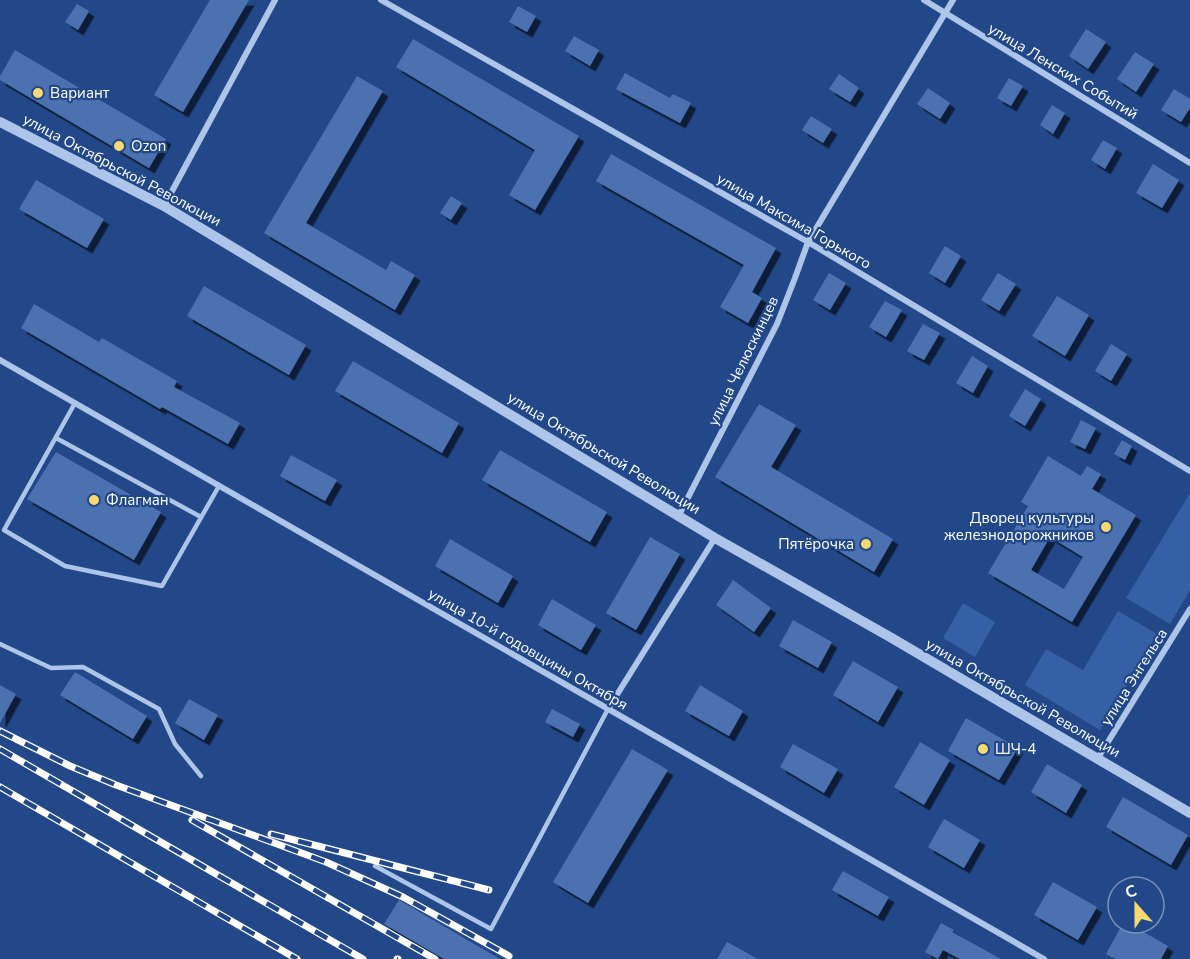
<svg xmlns="http://www.w3.org/2000/svg" width="1190" height="959" font-family="'Nunito Sans',sans-serif">
	<style>
		.green { fill: #3660a6 }
		.building { fill: #4b71b1; fill-rule: evenodd; filter: url(#shadow) }
		.lines { fill: none; stroke-linecap: round; stroke-linejoin: round }
		.service { stroke: #aec5ea; stroke-width: 4.5 }
		.minor { stroke: #aec5ea; stroke-width: 6 }
		.tertiary { stroke: #aec5ea; stroke-width: 10 }
		.rail-casing { stroke: #fff; stroke-width: 7 }
		.rail { stroke: #224889; stroke-width: 4.5; stroke-dasharray: 14; stroke-linecap: butt }
		.poi-dot { fill: #f6d970; stroke: #224889; stroke-width: 2 }
		.labels { text-anchor: middle; dominant-baseline: central; stroke-width: 4.5; stroke-linejoin: round; paint-order: stroke }
		.street-label { font-size: 15px; fill: #fff; stroke: #224889 }
		.poi-label { font-size: 15px; fill: #fff; stroke: #224889; text-anchor: start }
	</style>
	<defs>
		<filter id="shadow"><feDropShadow dx="5.5" dy="5.5" stdDeviation="0" flood-color="#0009"/></filter>
	</defs>
	<rect width="100%" height="100%" fill="#224889"/>
	<path class="green" d="M 1190,493 L 1190,590 L 1170,624 L 1126,598 Z
		M 963,603 L 995,622 L 975,657 L 943,638 Z
		M 1118,611 L 1157,634 L 1100,730 L 1025,685 L 1046,649 L 1083,670 Z"/>
	<path class="building" d="M 210,0 L 249,0 L 183,112 L 154,95 Z
		M 77,4 L 89,11 L 78,30 L 65,22 Z
		M 518,6 L 536,16 L 527,32 L 509,22 Z
		M 1086,29 L 1106,42 L 1088,69 L 1069,56 Z
		M 574,36 L 599,50 L 590,66 L 565,51 Z
		M 413,39 L 579,136 L 535,210 L 509,195 L 535,150 L 396,67 Z
		M 15,50 L 166,139 L 149,168 L 0,80 L 0,76 Z
		M 1135,52 L 1154,64 L 1136,92 L 1117,79 Z
		M 625,73 L 670,98 L 673,94 L 691,103 L 680,123 L 616,89 Z
		M 839,74 L 859,88 L 850,102 L 829,89 Z
		M 357,76 L 383,91 L 306,223 L 386,270 L 391,261 L 415,275 L 395,310 L 264,233 Z
		M 1009,78 L 1023,86 L 1011,106 L 997,98 Z
		M 928,88 L 950,103 L 940,119 L 917,104 Z
		M 1174,89 L 1190,99 L 1190,108 L 1181,122 L 1161,110 Z
		M 1052,105 L 1065,113 L 1053,134 L 1040,125 Z
		M 811,116 L 832,129 L 823,143 L 802,130 Z
		M 1103,140 L 1117,148 L 1105,169 L 1091,160 Z
		M 611,154 L 776,248 L 752,292 L 762,298 L 748,323 L 720,307 L 744,265 L 596,181 Z
		M 1153,164 L 1179,180 L 1162,208 L 1136,193 Z
		M 36,180 L 104,219 L 87,248 L 19,209 Z
		M 451,196 L 462,203 L 451,220 L 440,213 Z
		M 945,246 L 961,256 L 945,283 L 929,273 Z
		M 829,273 L 846,283 L 830,310 L 813,300 Z
		M 998,273 L 1016,284 L 999,311 L 981,300 Z
		M 204,286 L 306,345 L 289,375 L 187,316 Z
		M 1057,296 L 1089,315 L 1065,356 L 1032,336 Z
		M 885,301 L 902,310 L 886,337 L 869,327 Z
		M 34,304 L 99,342 L 102,338 L 177,381 L 174,387 L 240,423 L 228,444 L 162,407 L 160,409 L 21,328 Z
		M 923,324 L 940,333 L 924,360 L 907,351 Z
		M 1111,344 L 1127,354 L 1111,381 L 1095,371 Z
		M 972,356 L 988,366 L 973,393 L 956,383 Z
		M 353,361 L 459,423 L 442,453 L 335,391 Z
		M 1025,389 L 1041,399 L 1025,426 L 1009,416 Z
		M 759,404 L 796,425 L 771,467 L 893,539 L 874,572 L 715,477 Z
		M 1081,420 L 1096,428 L 1085,449 L 1070,442 Z
		M 1122,440 L 1132,446 L 1125,460 L 1114,454 Z
		M 500,450 L 607,512 L 590,542 L 482,480 Z
		M 56,452 L 161,512 L 134,560 L 27,499 Z
		M 291,455 L 337,480 L 325,501 L 280,476 Z
		M 1048,456 L 1081,476 L 1087,466 L 1101,474 L 1092,489 L 1136,515 L 1072,622 L 988,573 L 1028,506 L 1021,502 ZM 1050,537 L 1083,557 L 1064,589 L 1031,570 Z
		M 650,537 L 680,554 L 636,630 L 606,613 Z
		M 450,539 L 513,576 L 498,603 L 435,566 Z
		M 733,580 L 771,608 L 754,632 L 716,605 Z
		M 552,599 L 596,625 L 581,650 L 538,625 Z
		M 793,620 L 832,642 L 818,668 L 779,646 Z
		M 853,661 L 898,687 L 878,722 L 833,695 Z
		M 75,672 L 147,716 L 133,739 L 60,695 Z
		M 0,685 L 16,694 L 0,723 Z
		M 700,685 L 743,711 L 729,736 L 685,711 Z
		M 189,699 L 218,715 L 204,740 L 175,723 Z
		M 552,709 L 580,724 L 573,737 L 545,722 Z
		M 966,718 L 1018,748 L 999,780 L 948,751 Z
		M 920,742 L 950,760 L 924,805 L 894,787 Z
		M 793,744 L 838,769 L 824,793 L 780,767 Z
		M 632,749 L 668,770 L 588,903 L 553,882 Z
		M 1047,764 L 1082,785 L 1066,813 L 1031,792 Z
		M 1123,797 L 1188,835 L 1171,865 L 1106,827 Z
		M 944,819 L 980,840 L 964,868 L 928,847 Z
		M 843,871 L 889,897 L 878,916 L 832,890 Z
		M 1053,882 L 1097,907 L 1078,940 L 1034,915 Z
		M 399,900 L 500,959 L 444,959 L 384,924 Z
		M 941,923 L 954,930 L 952,932 L 1001,959 L 960,959 L 943,950 L 938,959 L 925,952 Z
		M 1123,923 L 1128,923 L 1168,946 L 1161,959 L 1115,959 L 1106,954 Z
		M 727,942 L 758,959 L 717,959 Z"/>
	<g class="lines">
		<path class="service" d="M 75,403 L 4,530 L 65,566 L 162,586 L 219,486
			M 56,438 L 201,517
			M 0,644 L 51,668 L 83,667 L 159,709 L 175,744 L 201,776
			M 375,866 L 491,929 L 608,709"/>
		<path class="minor" d="M 381,0 L 808,242 L 1190,471
			M 924,0 L 1190,163
			M 164,206 L 275,0
			M 0,360 L 1044,959
			M 679,515 L 777,324 L 795,278 L 808,242 L 953,0
			M 608,709 L 715,538
			M 1098,758 L 1190,609"/>
		<path class="tertiary" d="M 0,122 L 164,206 L 715,538 L 890,637 L 1190,813"/>
		<defs>
			<path id="rail" d="M 0,731 L 70,766 L 116,785 L 326,862 L 403,897 L 509,956
				M 0,749 L 363,959
				M 0,787 L 297,959
				M 192,820 L 435,959
				M 271,834 L 489,890
				M 397,959 L 398,959"/>
		</defs>
		<use href="#rail" class="rail-casing"/>
		<use href="#rail" class="rail"/>
	</g>
	<g class="poi-dot">
		<circle cx="38" cy="93" r="6"/>
		<circle cx="119" cy="146" r="6"/>
		<circle cx="94" cy="500" r="6"/>
		<circle cx="1106" cy="527" r="6"/>
		<circle cx="866" cy="544" r="6"/>
		<circle cx="983" cy="749" r="6"/>
	</g>
	<g class="labels">
		<g class="street-label">
			<text transform="translate(1063 71) rotate(31)">улица Ленских Событий</text>
			<text transform="translate(122 170) rotate(28)">улица Октябрьской Революции</text>
			<text transform="translate(794 221) rotate(30)">улица Максима Горького</text>
			<text transform="translate(743 361) rotate(-64)">улица Челюскинцев</text>
			<text transform="translate(604 453) rotate(31)">улица Октябрьской Революции</text>
			<text transform="translate(528 649) rotate(30)">улица 10-й годовщины Октября</text>
			<text transform="translate(1134 677) rotate(-58)">улица Энгельса</text>
			<text transform="translate(1023 698) rotate(30)">улица Октябрьской Революции</text>
		</g>
		<g class="poi-label">
			<text x="50" y="93">Вариант</text>
			<text x="131" y="146">Ozon</text>
			<text x="106" y="500">Флагман</text>
			<text x="1094" y="518" text-anchor="end">Дворец культуры<tspan x="1094" dy="17">железнодорожников</tspan></text>
			<text x="854" y="544" text-anchor="end">Пятёрочка</text>
			<text x="995" y="749">ШЧ-4</text>
		</g>
	</g>
	<g transform="translate(1136 905) rotate(339)"><circle r="28" fill="#224889" stroke="#7a91b8" stroke-width="1.5"/>
	<path d="M0-4.5L10 22L0 15L-10 22Z" fill="#f6d970"/>
	<text y="-9" font-size="16" font-weight="bold" text-anchor="middle" fill="#ffffff">С</text>
	</g>
</svg>
